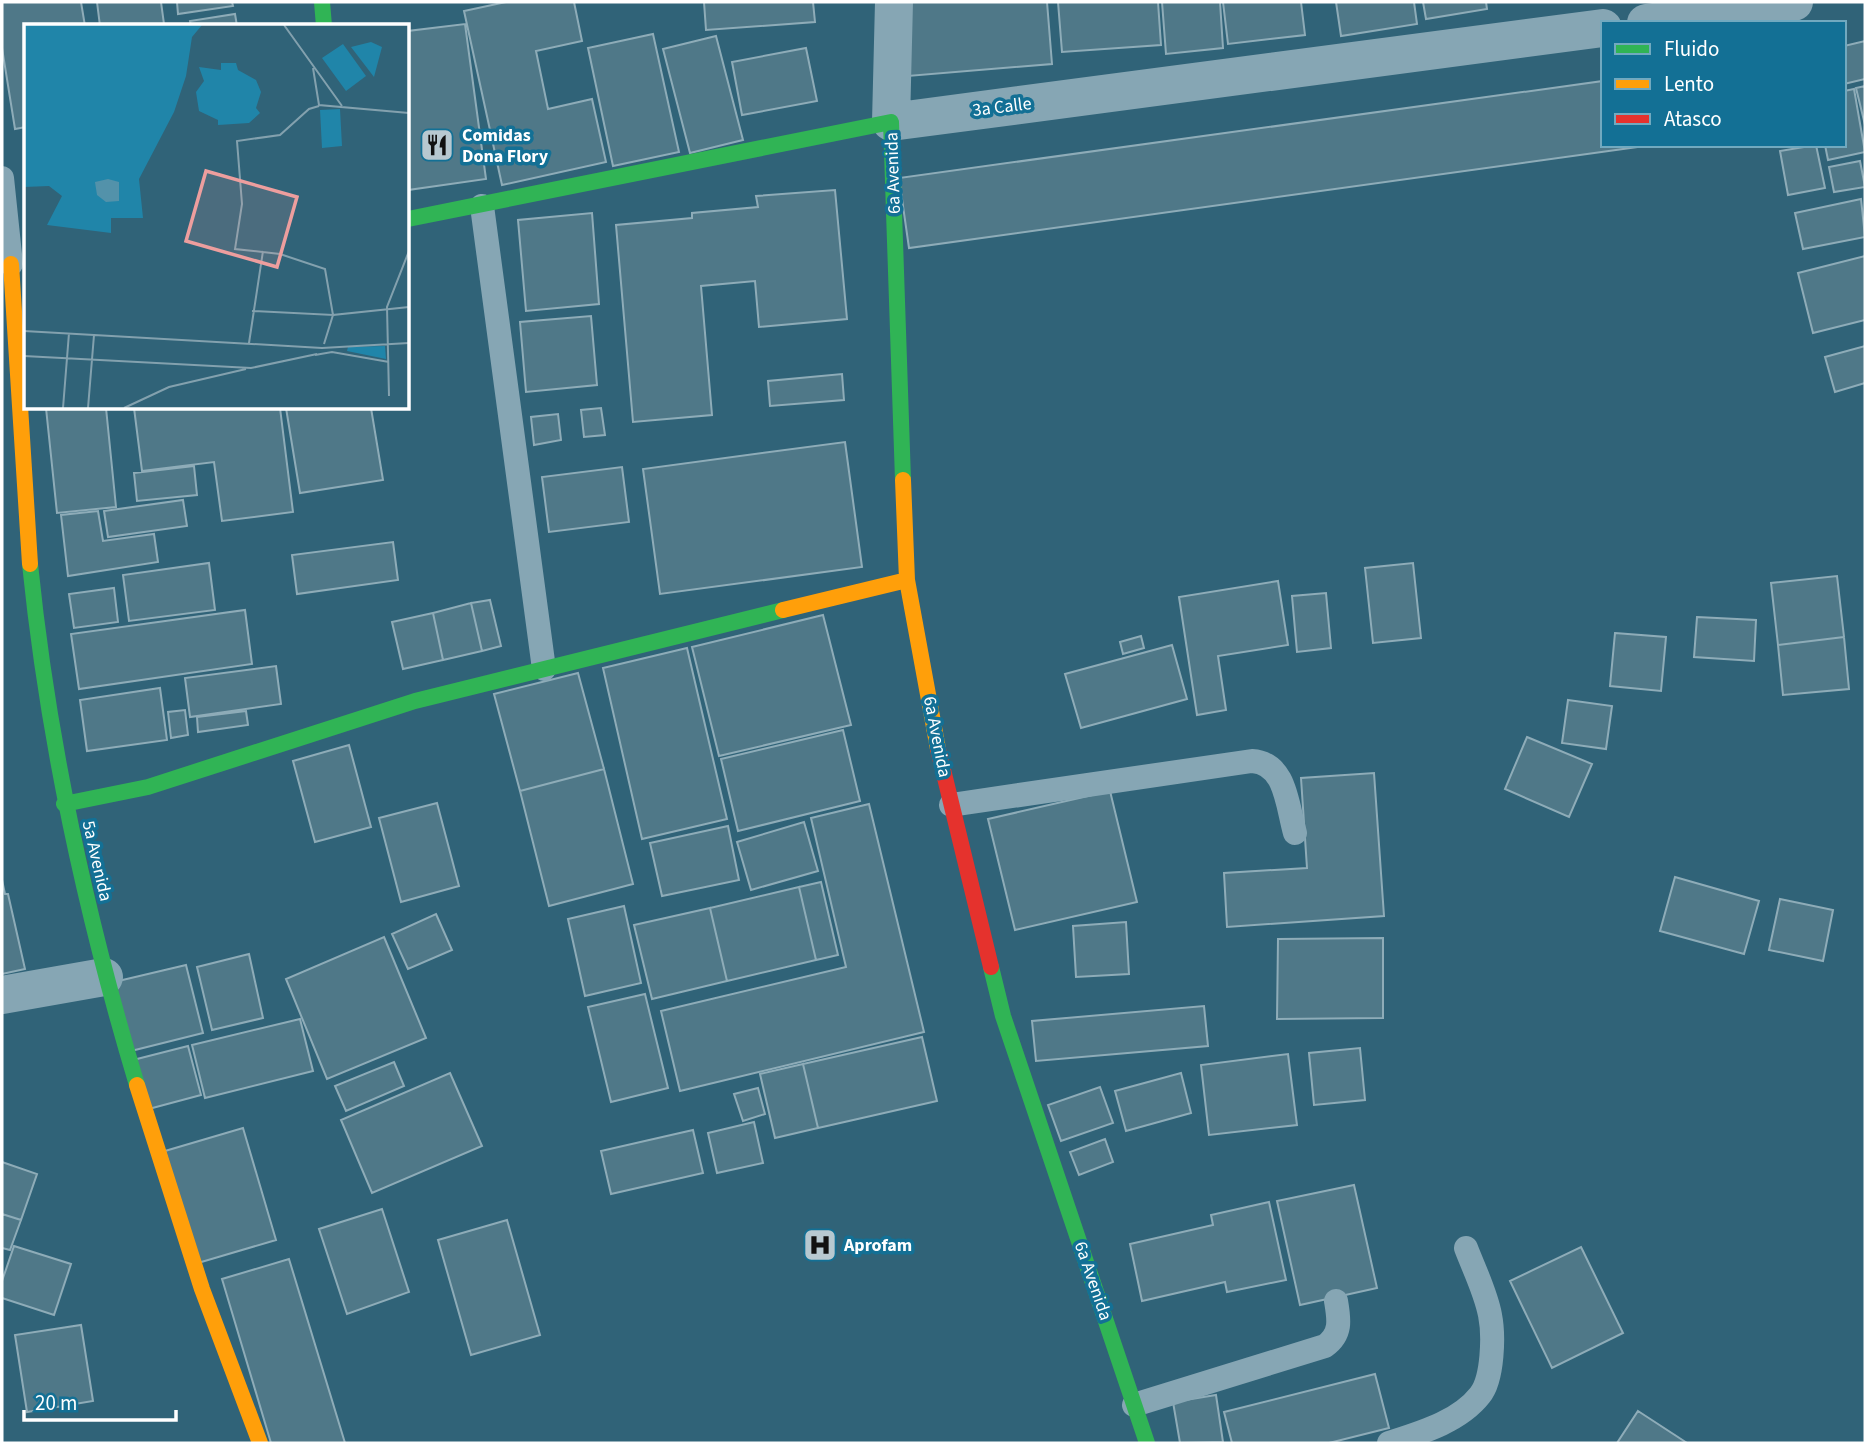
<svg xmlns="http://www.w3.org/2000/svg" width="1867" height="1445" font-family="'Source Sans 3',sans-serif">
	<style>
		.building { fill: #4f7888; stroke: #8eacb8; stroke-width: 2 }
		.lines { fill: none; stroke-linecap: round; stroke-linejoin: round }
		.lane { stroke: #86a6b4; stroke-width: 24 }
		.street { stroke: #86a6b4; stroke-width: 38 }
		.fast { stroke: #30b455; stroke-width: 16 }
		.slow { stroke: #ff9f0a; stroke-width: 16 }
		.jam { stroke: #e5322d; stroke-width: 16 }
		.labels { text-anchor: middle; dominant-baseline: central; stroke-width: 7; stroke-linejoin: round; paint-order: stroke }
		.street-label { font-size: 18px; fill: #fff; stroke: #137095 }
		.poi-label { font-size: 18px; font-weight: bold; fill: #fff; stroke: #137095; text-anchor: start }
		.inset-road { fill: none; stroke: #83a1ae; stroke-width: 2 }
		.view { fill: #ed9e9e; fill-opacity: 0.15; stroke: #ed9e9e; stroke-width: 3.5 }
		.inset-edge { fill: none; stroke: #fff; stroke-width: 3.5 }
	</style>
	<rect width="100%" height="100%" fill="#306378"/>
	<path class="building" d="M 2,2 L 81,2 L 85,26 L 26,26 L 26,127 L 15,129 L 2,48 Z
		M 97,2 L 161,2 L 164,24 L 100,26 Z
		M 177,2 L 232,2 L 233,6 L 178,14 Z
		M 506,2 L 574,2 L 582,41 L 536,51 L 548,109 L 592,99 L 606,162 L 502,185 L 464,11 Z
		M 704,2 L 813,2 L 815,22 L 706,30 Z
		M 903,2 L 1047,2 L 1052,64 L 908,76 Z
		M 1058,2 L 1158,2 L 1161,45 L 1062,52 Z
		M 1162,2 L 1220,2 L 1223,48 L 1166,54 Z
		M 1223,2 L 1301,2 L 1305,35 L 1228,44 Z
		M 1336,2 L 1414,2 L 1417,24 L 1341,36 Z
		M 1423,2 L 1486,2 L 1487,9 L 1426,19 Z
		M 235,14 L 237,26 L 191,26 L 190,21 Z
		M 465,24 L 486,179 L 408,190 L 408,31 Z
		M 653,34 L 679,152 L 613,166 L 588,48 Z
		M 716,36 L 743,140 L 690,153 L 663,49 Z
		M 1865,41 L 1865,79 L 1844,84 L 1844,46 Z
		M 806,48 L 817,101 L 742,115 L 732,62 Z
		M 1603,81 L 1603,145 L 1652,145 L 909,248 L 899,178 Z
		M 1865,86 L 1865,125 L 1856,88 Z
		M 1854,89 L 1865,152 L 1828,160 L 1825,145 L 1844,145 L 1844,91 Z
		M 1816,145 L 1825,188 L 1788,195 L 1780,151 Z
		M 1860,161 L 1865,187 L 1834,192 L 1829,167 Z
		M 835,190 L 847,319 L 759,327 L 755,281 L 701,286 L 712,415 L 633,422 L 616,225 L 692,218 L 692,213 L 758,207 L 756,196 Z
		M 1861,199 L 1865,237 L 1803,249 L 1795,213 Z
		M 592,213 L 599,304 L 526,311 L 518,220 Z
		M 1865,256 L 1865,320 L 1813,333 L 1798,273 Z
		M 591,316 L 597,385 L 526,392 L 520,322 Z
		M 1865,346 L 1865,383 L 1835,392 L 1825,357 Z
		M 842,374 L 844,400 L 770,406 L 768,381 Z
		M 46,408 L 106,408 L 116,507 L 57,513 Z
		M 134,408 L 280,408 L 293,512 L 222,521 L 214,462 L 142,471 Z
		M 286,408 L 371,408 L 383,480 L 300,493 Z
		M 601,408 L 605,435 L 584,437 L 581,410 Z
		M 558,414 L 561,440 L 534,445 L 531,417 Z
		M 845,442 L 862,567 L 660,594 L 643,469 Z
		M 194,466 L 197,495 L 137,501 L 134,473 Z
		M 622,467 L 629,522 L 549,532 L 542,477 Z
		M 183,500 L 187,526 L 108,537 L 104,511 Z
		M 98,511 L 103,541 L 154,534 L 158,562 L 68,576 L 61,515 Z
		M 393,542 L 398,580 L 297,594 L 292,555 Z
		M 209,563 L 215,610 L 129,621 L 123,575 Z
		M 1413,563 L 1421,638 L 1373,643 L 1365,568 Z
		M 1837,576 L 1844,637 L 1778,645 L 1771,583 Z
		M 1278,581 L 1288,645 L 1218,656 L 1226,710 L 1197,715 L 1179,597 Z
		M 114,588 L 118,622 L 74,628 L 69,594 Z
		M 1326,593 L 1331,648 L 1297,652 L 1292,596 Z
		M 490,600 L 501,646 L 482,651 L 471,603 Z
		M 471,603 L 482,651 L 443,660 L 433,613 Z
		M 245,610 L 252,664 L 79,689 L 71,634 Z
		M 433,613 L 443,660 L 403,669 L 392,622 Z
		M 823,615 L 851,725 L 719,756 L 692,647 Z
		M 1697,617 L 1756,620 L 1754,661 L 1694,657 Z
		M 1615,633 L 1666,637 L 1661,691 L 1610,686 Z
		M 1141,636 L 1144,648 L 1123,654 L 1120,642 Z
		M 1844,637 L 1849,689 L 1783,695 L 1778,645 Z
		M 1172,645 L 1187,699 L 1081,728 L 1065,674 Z
		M 687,648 L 727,819 L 642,839 L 603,668 Z
		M 276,666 L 281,704 L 190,717 L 185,678 Z
		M 578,673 L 604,769 L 520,791 L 494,694 Z
		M 160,688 L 167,740 L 87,751 L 80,700 Z
		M 1568,700 L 1612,706 L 1606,749 L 1562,743 Z
		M 185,710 L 188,735 L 171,738 L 168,712 Z
		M 246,711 L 248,725 L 198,732 L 197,717 Z
		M 843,730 L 860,801 L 738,831 L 721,759 Z
		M 1527,737 L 1592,764 L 1569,817 L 1505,789 Z
		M 349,745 L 371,827 L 315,842 L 293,761 Z
		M 604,769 L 633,884 L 549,906 L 520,791 Z
		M 1374,773 L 1384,916 L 1227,927 L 1224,873 L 1307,868 L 1301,778 Z
		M 1110,791 L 1137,902 L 1015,930 L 988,819 Z
		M 437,803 L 459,886 L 401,902 L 379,818 Z
		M 869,804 L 924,1032 L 680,1091 L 661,1011 L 846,967 L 811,818 Z
		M 804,822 L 818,871 L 751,890 L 737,842 Z
		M 728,826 L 739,880 L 662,896 L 650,843 Z
		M 1675,877 L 1759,901 L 1744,954 L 1660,931 Z
		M 2,880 L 5,894 L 8,894 L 25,969 L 2,974 Z
		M 821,882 L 838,955 L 816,960 L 799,887 Z
		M 799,887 L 816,960 L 727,981 L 710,908 Z
		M 1780,899 L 1833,910 L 1823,961 L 1769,950 Z
		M 624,906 L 641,983 L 585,996 L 568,919 Z
		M 710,908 L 727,981 L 652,999 L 634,925 Z
		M 436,914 L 452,950 L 408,969 L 392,934 Z
		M 1126,922 L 1129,974 L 1076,977 L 1073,926 Z
		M 384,937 L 426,1038 L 327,1079 L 286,979 Z
		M 1383,938 L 1383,1018 L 1277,1019 L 1278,939 Z
		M 249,954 L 263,1018 L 212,1030 L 197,967 Z
		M 186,965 L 203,1033 L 131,1051 L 114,982 Z
		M 645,994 L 668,1088 L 611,1102 L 588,1007 Z
		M 1204,1006 L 1208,1046 L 1036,1061 L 1032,1021 Z
		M 300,1019 L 313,1071 L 205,1098 L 192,1045 Z
		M 922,1037 L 937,1101 L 818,1128 L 803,1064 Z
		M 188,1046 L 201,1095 L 145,1110 L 133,1060 Z
		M 1360,1048 L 1365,1100 L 1314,1105 L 1309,1053 Z
		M 1288,1054 L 1297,1125 L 1209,1135 L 1201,1065 Z
		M 394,1062 L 404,1086 L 346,1111 L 335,1086 Z
		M 803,1064 L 818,1128 L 775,1138 L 760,1074 Z
		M 450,1073 L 482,1146 L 372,1193 L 341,1120 Z
		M 1181,1073 L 1191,1113 L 1126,1131 L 1115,1091 Z
		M 1100,1087 L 1113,1123 L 1061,1141 L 1048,1105 Z
		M 758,1088 L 765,1114 L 743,1121 L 734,1094 Z
		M 754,1122 L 763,1163 L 717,1173 L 708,1133 Z
		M 243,1128 L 276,1240 L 198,1263 L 165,1151 Z
		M 693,1130 L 703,1173 L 611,1194 L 601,1151 Z
		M 1105,1139 L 1113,1162 L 1079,1175 L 1070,1152 Z
		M 2,1162 L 37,1174 L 21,1220 L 2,1214 Z
		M 1354,1185 L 1377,1288 L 1300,1305 L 1277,1201 Z
		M 1269,1202 L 1286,1280 L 1227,1292 L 1225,1282 L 1142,1301 L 1130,1244 L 1213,1225 L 1211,1215 Z
		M 382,1209 L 409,1292 L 347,1314 L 319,1229 Z
		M 2,1214 L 21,1220 L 10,1250 L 2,1248 Z
		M 507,1220 L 540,1335 L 471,1355 L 438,1240 Z
		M 14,1246 L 71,1264 L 54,1315 L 2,1298 L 2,1281 Z
		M 1581,1247 L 1623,1333 L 1552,1368 L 1510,1281 Z
		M 289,1259 L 345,1443 L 271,1443 L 222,1279 Z
		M 81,1325 L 93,1401 L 27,1412 L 15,1335 Z
		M 1375,1374 L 1389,1428 L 1329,1443 L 1232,1443 L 1224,1412 Z
		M 1216,1395 L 1223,1442 L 1180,1443 L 1173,1402 Z
		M 1638,1411 L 1687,1443 L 1617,1443 Z"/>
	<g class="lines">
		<path class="lane" d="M 2,178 L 11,264
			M 482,206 L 544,669
			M 951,805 L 1252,761 C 1286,763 1287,805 1295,833
			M 1134,1405 L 1325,1346 C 1342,1334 1339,1319 1336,1301
			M 1389,1443 C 1420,1433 1459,1422 1480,1395 C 1493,1379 1494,1335 1490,1315 C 1486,1293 1474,1269 1466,1248"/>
		<path class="street" d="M 894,2 L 891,122 L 1603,28
			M 1646,23 L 1794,2
			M 2,995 L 104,977"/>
		<path class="fast" d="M 322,2 L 324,26
			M 408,219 L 891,122 L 903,480
			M 30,564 C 48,742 86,915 137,1085
			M 64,804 L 148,787 L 415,701 L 783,610
			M 991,967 L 1003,1016 L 1147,1443"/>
		<path class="slow" d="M 11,264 L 30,564
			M 903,480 L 907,580 L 938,749
			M 783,610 L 907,580
			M 137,1085 L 202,1289 L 260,1443"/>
		<path class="jam" d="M 938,749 L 991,967"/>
	</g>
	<defs>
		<symbol id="restaurant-square" viewBox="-11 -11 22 22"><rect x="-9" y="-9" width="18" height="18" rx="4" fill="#b7c8d0" stroke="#137095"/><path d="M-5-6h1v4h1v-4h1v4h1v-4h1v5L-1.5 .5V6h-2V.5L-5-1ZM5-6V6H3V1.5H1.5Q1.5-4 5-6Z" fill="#111"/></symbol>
		<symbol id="hospital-square" viewBox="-11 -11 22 22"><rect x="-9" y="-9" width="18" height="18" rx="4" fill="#b7c8d0" stroke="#137095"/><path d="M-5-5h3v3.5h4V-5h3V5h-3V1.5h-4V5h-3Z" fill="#111"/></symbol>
	</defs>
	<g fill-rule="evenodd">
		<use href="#restaurant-square" x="418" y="126" width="38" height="38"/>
		<use href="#hospital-square" x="801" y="1226" width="38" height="38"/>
	</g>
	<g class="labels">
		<g class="street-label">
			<text transform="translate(1002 107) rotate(-7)">3a Calle</text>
			<text transform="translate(893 173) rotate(-92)">6a Avenida</text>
			<text transform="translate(937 737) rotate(79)">6a Avenida</text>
			<text transform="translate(97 861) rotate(77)">5a Avenida</text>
			<text transform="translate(1093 1281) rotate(71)">6a Avenida</text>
		</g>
		<g class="poi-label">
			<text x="462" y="135">Comidas<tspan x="462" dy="21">Dona Flory</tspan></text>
			<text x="844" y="1245">Aprofam</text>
		</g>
	</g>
	<g transform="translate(24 24)">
		<rect width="385" height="385" fill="#306378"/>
		<path d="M 347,18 L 358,23 L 350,53 L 327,23 ZM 319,20 L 342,52 L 322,67 L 298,34 ZM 197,39 L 212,39 L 214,46 L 232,56 L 237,68 L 232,84 L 236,89 L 225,99 L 194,101 L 194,96 L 175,87 L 172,68 L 180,57 L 175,43 L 197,46 ZM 316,85 L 318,122 L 298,124 L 296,86 Z" fill="#2085a9"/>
		<path d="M 0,1 L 178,1 L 168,13 L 162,52 L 150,88 L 115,155 L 119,194 L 87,194 L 87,209 L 23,201 L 38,172 L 25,162 L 0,163 Z" fill="#2085a9"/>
		<path d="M 361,322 L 362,335 L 323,327 L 324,323 Z" fill="#2085a9"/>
		<path d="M 84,155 L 95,158 L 95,177 L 82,178 L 73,171 L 71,158 Z" fill="#5392aa"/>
		<path class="inset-road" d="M 260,1 L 318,82M 289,44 L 295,81 L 385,89M 228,287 L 309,291 L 301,245 L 256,230 L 211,225 L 218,180 L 213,117 L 256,111 L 285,85 L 295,82M 0,307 L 298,324 L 385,319M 225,319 L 239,227M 300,320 L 309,291 L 385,283M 291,331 L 308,328 L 365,338M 0,332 L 227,344 L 293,330M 365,372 L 363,283 L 385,227M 39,384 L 45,309M 64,384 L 70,311M 100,384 L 145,363 L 222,345"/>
		<path class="view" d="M 182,147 L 273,173 L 253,243 L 162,217 Z"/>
		<rect width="385" height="385" class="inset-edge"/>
	</g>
	<rect width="1867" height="1445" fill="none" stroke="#ffffff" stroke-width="7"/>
	<rect x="1601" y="21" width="245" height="126" fill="#137095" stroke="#71a9bf" stroke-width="2"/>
	<rect x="1615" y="44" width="35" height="10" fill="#30b455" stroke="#71a9bf" stroke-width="2"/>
	<text x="1664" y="56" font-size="21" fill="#ffffff">Fluido</text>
	<rect x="1615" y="79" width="35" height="10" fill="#ff9f0a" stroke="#71a9bf" stroke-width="2"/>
	<text x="1664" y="91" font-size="21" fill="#ffffff">Lento</text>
	<rect x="1615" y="114" width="35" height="10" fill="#e5322d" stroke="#71a9bf" stroke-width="2"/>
	<text x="1664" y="126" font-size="21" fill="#ffffff">Atasco</text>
	<path d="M24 1410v10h152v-10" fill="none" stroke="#ffffff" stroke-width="3.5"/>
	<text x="35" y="1410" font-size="21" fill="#ffffff" stroke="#137095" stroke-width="5" paint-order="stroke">20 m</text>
</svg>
